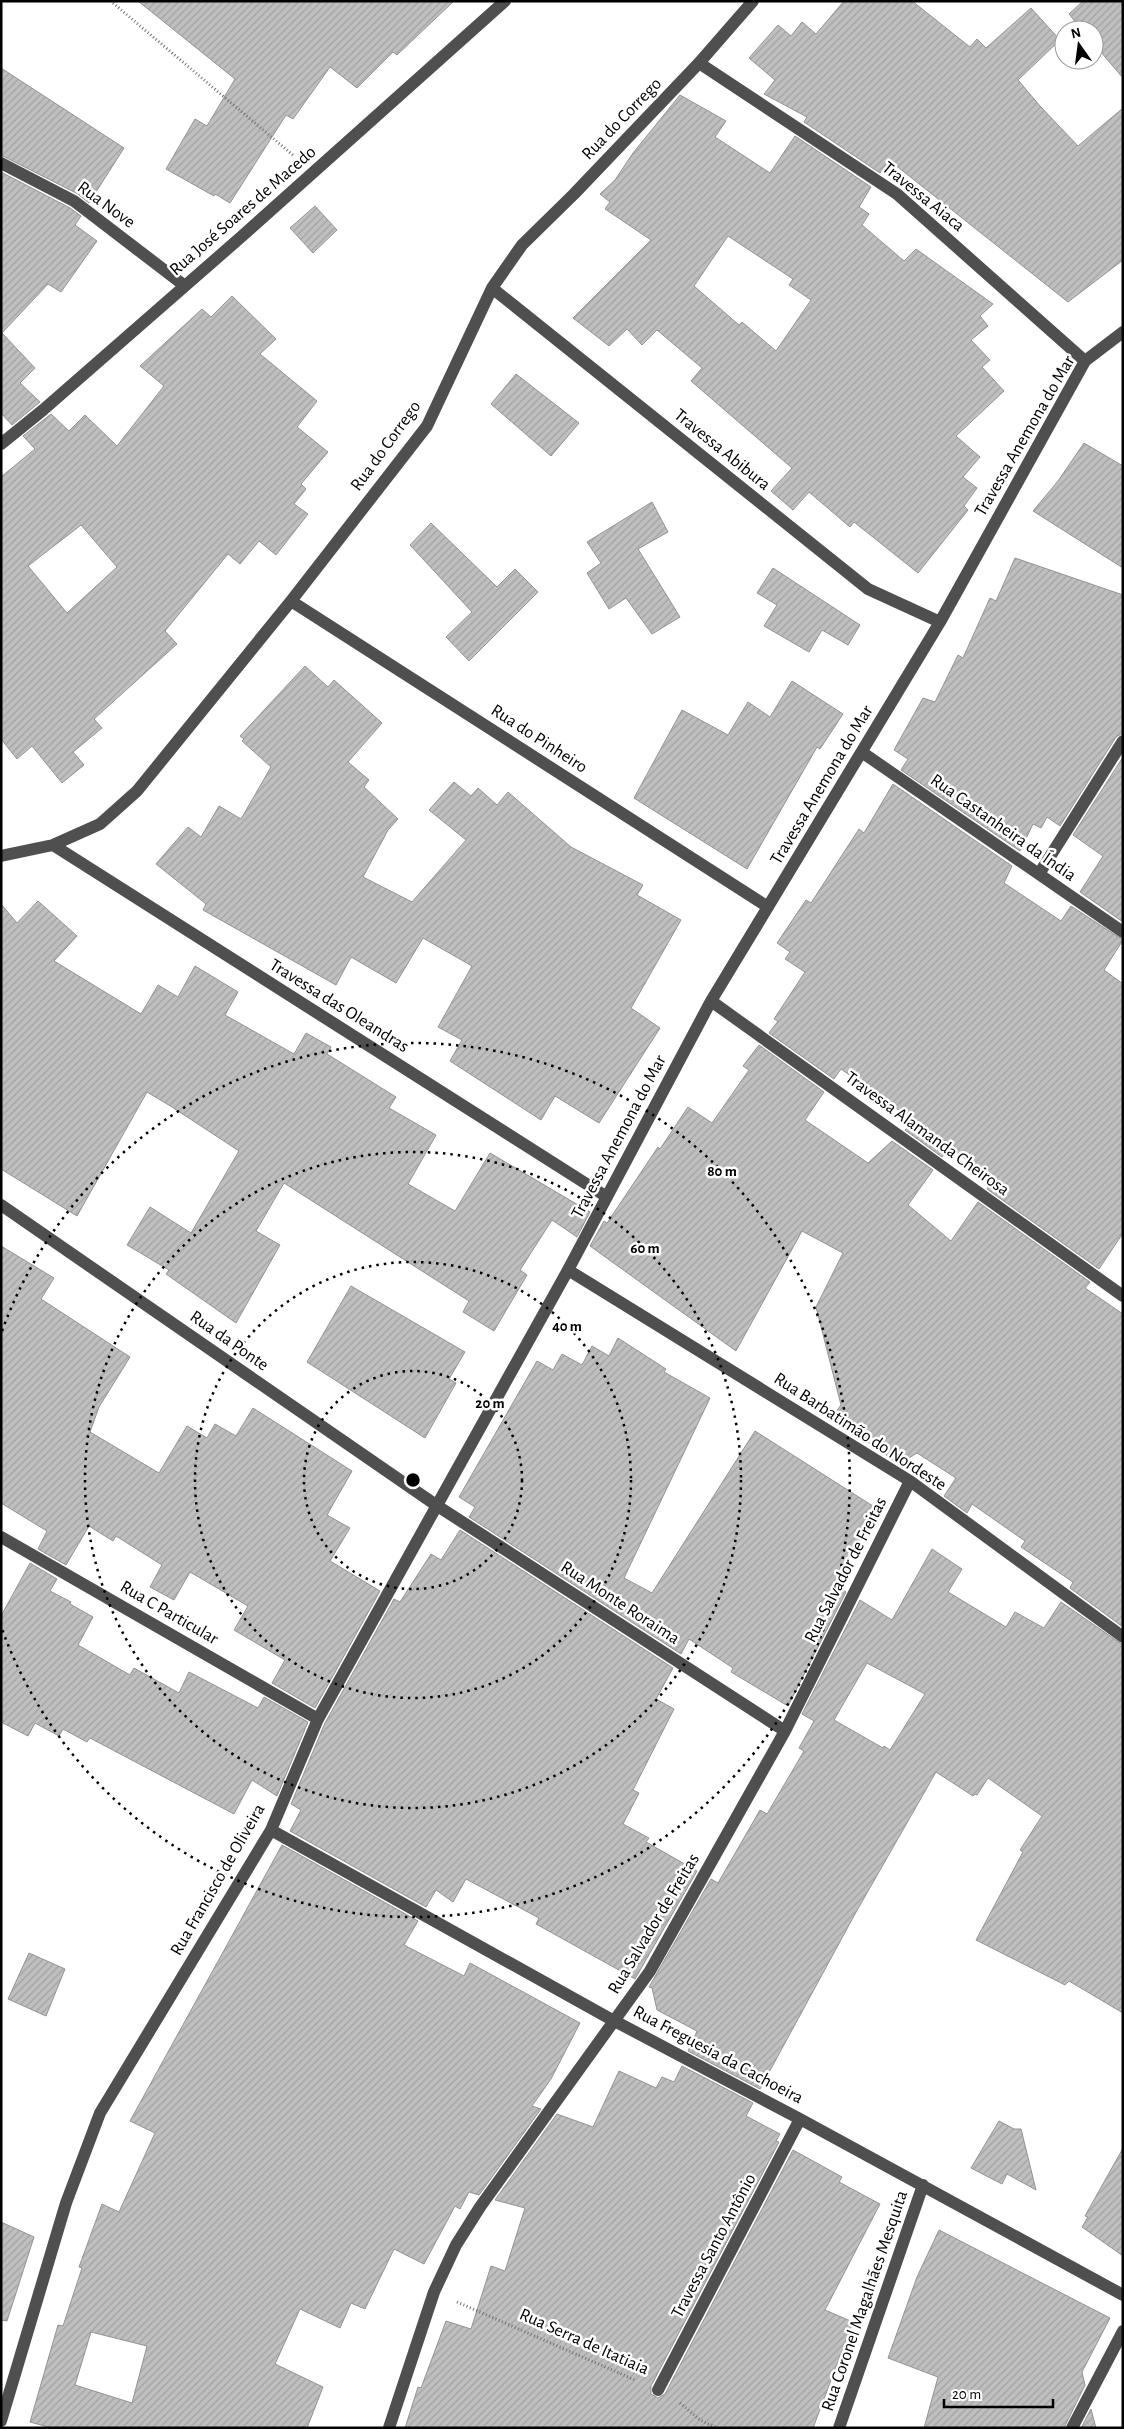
<svg xmlns="http://www.w3.org/2000/svg" width="1124" height="2429" font-family="'Alegreya Sans',sans-serif">
	<style>
		.building { fill: url(#building-hatch); stroke: #939393; fill-rule: evenodd }
		.lines { fill: none; stroke-linecap: round; stroke-linejoin: round }
		.path { stroke: #717171; stroke-width: 3; stroke-dasharray: 1 2.5; stroke-linecap: butt }
		.minor { stroke: #4f4f4f; stroke-width: 12 }
		.ring { fill: none; stroke: #000; stroke-width: 2.5; stroke-dasharray: 2.5 5 }
		.labels { text-anchor: middle; dominant-baseline: central; stroke-width: 5; stroke-linejoin: round; paint-order: stroke }
		.street-label { font-size: 18px; fill: #000; stroke: #fff }
		.centre { fill: #000; stroke: #fff; stroke-width: 2.5 }
		.ring-label { font-size: 15px; text-anchor: middle; font-weight: bold; fill: #000; stroke: #fff; stroke-width: 5; stroke-linejoin: round; paint-order: stroke }
	</style>
	<defs>
		<pattern id="building-hatch" width="6" height="6" patternUnits="userSpaceOnUse" patternTransform="scale(1.25)"><rect width="6" height="6" fill="#bfbfbf"/><path d="M-1 1l2-2M0 6l6-6M5 7l2-2" fill="none" stroke="#a2a2a2"/></pattern>
	</defs>
	<rect width="100%" height="100%" fill="#fff"/>
	<path class="building" d="M 138,1 L 454,1 L 397,55 L 393,52 L 357,88 L 330,67 L 293,119 L 286,115 L 230,203 L 215,194 L 214,196 L 166,169 L 195,119 L 207,126 L 235,79 Z
		M 844,1 L 912,1 L 970,47 L 977,39 L 986,48 L 1031,8 L 1060,40 L 1018,80 L 1040,106 L 1078,146 L 1123,108 L 1123,260 L 1068,302 L 889,160 L 880,173 L 804,122 L 807,117 L 764,94 L 775,80 L 749,58 L 778,25 L 791,36 L 802,22 L 816,34 Z
		M 1083,1 L 1123,1 L 1123,78 L 1094,44 L 1094,30 L 1082,30 L 1069,14 Z
		M 1,68 L 124,148 L 89,203 L 78,194 L 1,155 Z
		M 680,95 L 726,121 L 715,137 L 770,173 L 795,136 L 871,187 L 859,207 L 869,214 L 862,225 L 904,261 L 916,249 L 993,304 L 980,316 L 988,326 L 971,340 L 990,360 L 982,367 L 1004,391 L 956,436 L 980,457 L 963,477 L 977,488 L 964,506 L 968,510 L 918,573 L 854,522 L 850,527 L 809,492 L 793,510 L 771,491 L 792,468 L 691,381 L 702,368 L 657,330 L 642,345 L 627,329 L 609,346 L 573,318 L 651,240 L 605,209 L 610,202 L 600,194 L 615,180 L 633,153 ZM 728,236 L 793,279 L 789,285 L 811,300 L 776,351 L 742,322 L 739,325 L 694,286 Z
		M 1,172 L 70,208 L 81,216 L 75,225 L 97,241 L 61,292 L 48,284 L 2,333 L 35,368 L 20,383 L 40,402 L 12,425 L 1,413 Z
		M 315,206 L 337,230 L 313,253 L 290,228 Z
		M 232,296 L 276,339 L 260,354 L 317,401 L 297,427 L 328,452 L 301,484 L 306,489 L 294,504 L 308,514 L 276,555 L 259,541 L 240,564 L 228,554 L 165,631 L 177,644 L 94,719 L 102,728 L 73,752 L 84,765 L 62,783 L 32,746 L 17,759 L 1,739 L 1,477 L 35,449 L 23,436 L 51,414 L 69,431 L 85,415 L 117,446 L 164,386 L 140,366 L 202,309 L 211,317 ZM 81,525 L 117,567 L 67,613 L 28,566 Z
		M 516,374 L 579,423 L 551,456 L 491,404 Z
		M 1084,443 L 1123,466 L 1123,568 L 1033,511 L 1058,481 Z
		M 652,502 L 668,532 L 638,549 L 680,617 L 652,634 L 626,598 L 609,609 L 587,573 L 601,563 L 587,542 Z
		M 431,523 L 497,587 L 515,569 L 538,592 L 469,661 L 446,637 L 472,612 L 410,545 Z
		M 1015,558 L 1123,595 L 1123,733 L 1116,737 L 1060,826 L 1047,817 L 1041,828 L 1033,824 L 1020,851 L 901,770 L 908,759 L 894,750 L 923,698 L 935,702 L 958,655 L 963,658 L 990,598 L 996,601 Z
		M 773,568 L 860,625 L 848,645 L 822,630 L 809,652 L 764,626 L 777,605 L 757,593 Z
		M 305,666 L 328,687 L 334,680 L 382,723 L 348,762 L 369,780 L 364,787 L 398,819 L 388,830 L 363,877 L 412,902 L 466,840 L 429,810 L 454,782 L 471,796 L 478,788 L 497,805 L 508,792 L 571,847 L 643,885 L 637,895 L 681,920 L 631,1008 L 660,1028 L 599,1123 L 555,1096 L 541,1120 L 450,1061 L 462,1040 L 438,1027 L 472,966 L 423,938 L 396,983 L 351,957 L 336,985 L 203,910 L 206,904 L 156,864 L 188,827 L 201,837 L 219,806 L 241,819 L 271,767 L 242,741 L 244,739 L 240,736 Z
		M 792,681 L 843,714 L 820,749 L 817,747 L 747,869 L 634,798 L 682,710 L 728,735 L 748,702 L 770,717 Z
		M 1123,757 L 1123,922 L 1080,892 L 1103,856 L 1073,835 Z
		M 893,784 L 1012,866 L 1004,883 L 1061,921 L 1071,906 L 1123,940 L 1104,970 L 1123,984 L 1123,1233 L 1099,1269 L 987,1189 L 992,1180 L 949,1146 L 942,1157 L 905,1130 L 914,1121 L 841,1069 L 834,1079 L 769,1033 L 778,1021 L 774,1019 L 805,972 L 785,959 L 790,952 L 777,943 L 806,900 L 811,903 L 859,829 L 864,833 Z
		M 38,901 L 77,936 L 54,961 L 141,1014 L 158,985 L 178,997 L 195,966 L 238,992 L 225,1015 L 294,1054 L 306,1033 L 331,1047 L 327,1054 L 396,1097 L 389,1108 L 436,1135 L 408,1184 L 455,1211 L 490,1153 L 590,1212 L 577,1237 L 552,1220 L 520,1270 L 527,1275 L 494,1331 L 463,1312 L 469,1301 L 284,1183 L 256,1231 L 280,1245 L 236,1323 L 166,1274 L 169,1270 L 127,1245 L 150,1207 L 191,1233 L 239,1151 L 172,1107 L 147,1092 L 77,1216 L 1,1169 L 1,904 L 17,923 Z
		M 759,1045 L 824,1092 L 805,1120 L 868,1163 L 892,1141 L 933,1170 L 908,1205 L 951,1241 L 978,1202 L 1090,1282 L 1085,1288 L 1123,1314 L 1123,1627 L 1070,1588 L 1073,1582 L 1021,1547 L 1025,1541 L 972,1504 L 967,1513 L 944,1496 L 956,1478 L 917,1453 L 899,1464 L 832,1417 L 841,1405 L 816,1307 L 843,1253 L 802,1231 L 736,1351 L 590,1246 L 604,1221 L 607,1223 L 658,1147 L 660,1149 L 688,1107 L 712,1123 L 749,1070 L 743,1066 Z
		M 1,1246 L 54,1278 L 41,1299 L 130,1357 L 99,1407 L 90,1432 L 159,1473 L 187,1426 L 207,1438 L 215,1424 L 236,1436 L 253,1408 L 352,1471 L 327,1515 L 350,1528 L 330,1561 L 380,1591 L 315,1708 L 272,1683 L 285,1660 L 234,1630 L 248,1606 L 190,1572 L 174,1600 L 150,1587 L 162,1565 L 116,1536 L 113,1541 L 89,1526 L 66,1565 L 38,1549 L 47,1531 L 1,1503 Z
		M 351,1286 L 465,1352 L 449,1379 L 456,1383 L 425,1438 L 307,1362 Z
		M 618,1338 L 666,1369 L 664,1372 L 710,1398 L 624,1578 L 652,1593 L 755,1431 L 876,1508 L 836,1586 L 846,1592 L 788,1706 L 731,1672 L 733,1668 L 689,1639 L 681,1654 L 469,1517 L 475,1507 L 459,1497 L 537,1361 L 553,1370 L 562,1354 L 582,1365 L 592,1346 L 609,1356 Z
		M 460,1530 L 673,1668 L 656,1699 L 674,1709 L 633,1790 L 639,1793 L 623,1824 L 649,1838 L 646,1842 L 697,1871 L 635,1979 L 536,1924 L 539,1918 L 466,1879 L 453,1902 L 436,1890 L 426,1907 L 290,1831 L 301,1810 L 291,1804 L 325,1723 L 394,1599 L 400,1602 L 431,1554 L 441,1560 Z
		M 932,1549 L 962,1569 L 948,1592 L 1006,1627 L 1015,1612 L 1044,1628 L 1061,1602 L 1123,1645 L 1123,2013 L 1069,1981 L 1065,1985 L 976,1940 L 1023,1852 L 1020,1850 L 1042,1816 L 988,1778 L 977,1795 L 975,1794 L 973,1796 L 936,1772 L 855,1914 L 760,2089 L 688,2051 L 697,2031 L 657,2010 L 652,1988 L 649,1987 L 711,1879 L 718,1883 L 760,1810 L 767,1814 L 804,1751 L 799,1748 L 814,1721 L 802,1714 L 860,1600 L 892,1620 ZM 867,1663 L 925,1694 L 890,1750 L 884,1746 L 883,1748 L 834,1720 Z
		M 30,1563 L 57,1579 L 50,1591 L 71,1602 L 70,1604 L 93,1617 L 78,1645 L 130,1675 L 134,1668 L 179,1693 L 189,1672 L 258,1708 L 264,1697 L 308,1722 L 277,1796 L 252,1780 L 234,1814 L 90,1738 L 87,1742 L 63,1729 L 59,1736 L 35,1723 L 28,1736 L 1,1722 L 1,1616 Z
		M 282,1845 L 418,1921 L 404,1945 L 464,1976 L 470,1963 L 580,2023 L 551,2079 L 532,2106 L 541,2109 L 479,2195 L 469,2192 L 460,2209 L 455,2206 L 424,2264 L 394,2249 L 365,2309 L 351,2303 L 340,2328 L 300,2309 L 275,2364 L 323,2387 L 307,2428 L 52,2428 L 30,2422 L 58,2325 L 63,2326 L 82,2268 L 79,2267 L 102,2204 L 119,2212 L 155,2133 L 130,2121 ZM 91,2332 L 147,2346 L 132,2403 L 75,2385 Z
		M 29,1953 L 65,1969 L 46,2016 L 8,1999 Z
		M 682,2066 L 753,2103 L 746,2116 L 780,2134 L 776,2141 L 779,2142 L 651,2386 L 651,2394 L 658,2398 L 665,2394 L 793,2150 L 842,2177 L 839,2182 L 880,2204 L 825,2310 L 853,2322 L 813,2428 L 405,2428 L 418,2387 L 421,2388 L 446,2321 L 471,2329 L 491,2266 L 505,2271 L 525,2208 L 495,2200 L 557,2114 L 593,2127 L 619,2071 L 656,2088 L 662,2077 L 674,2082 Z
		M 999,2121 L 1014,2129 L 1021,2129 L 1036,2190 L 1007,2174 L 1002,2184 L 971,2168 Z
		M 1123,2148 L 1123,2256 L 1082,2227 L 1088,2217 L 1085,2216 Z
		M 1,2222 L 34,2237 L 7,2321 L 1,2320 Z
		M 939,2230 L 1110,2318 L 1082,2372 L 1085,2385 L 1064,2428 L 924,2428 L 938,2377 L 888,2358 L 917,2277 Z
		M 1091,2409 L 1096,2428 L 1081,2428 Z"/>
	<g class="lines">
		<path class="path" d="M 113,3 L 294,156
			M 457,2302 L 635,2380
			M 680,2403 L 700,2420 L 717,2428"/>
		<path class="minor" d="M 699,63 L 897,194 L 1085,361
			M 1,163 L 74,201 L 185,286
			M 492,288 L 868,589 L 940,622
			M 1,444 L 43,410 L 241,237 L 505,1
			M 291,601 L 768,907
			M 863,753 L 1123,932
			M 53,845 L 607,1197
			M 1,856 L 53,845 L 100,824 L 137,791 L 291,601 L 427,426 L 492,288 L 522,245 L 574,194 L 699,63 L 753,1
			M 1039,874 L 1123,741
			M 711,1001 L 1123,1296
			M 1,1205 L 436,1505 L 785,1731
			M 568,1270 L 910,1481 L 1123,1637
			M 1,1537 L 318,1719
			M 271,1830 L 607,2017 L 800,2119 L 1123,2295
			M 658,2390 L 800,2119
			M 1,2421 L 66,2203 L 100,2113 L 271,1830 L 318,1719 L 568,1270 L 711,1001 L 940,622 L 1085,361 L 1123,332
			M 389,2428 L 434,2292 L 456,2245 L 480,2207 L 650,1971 L 785,1731 L 910,1481
			M 839,2428 L 923,2185
			M 1072,2428 L 1123,2331"/>
	</g>
	<g class="ring">
		<circle cx="413" cy="1480" r="109"/>
		<circle cx="413" cy="1480" r="218"/>
		<circle cx="413" cy="1480" r="328"/>
		<path d="M2 1331A437 437 0 1 1 2 1629"/>
	</g>
	<g class="labels">
		<g class="street-label">
			<text transform="translate(622 119) rotate(-46)">Rua do Corrego</text>
			<text transform="translate(923 197) rotate(39)">Travessa Aiaca</text>
			<text transform="translate(106 205) rotate(36)">Rua Nove</text>
			<text transform="translate(243 211) rotate(-41)">Rua José Soares de Macedo</text>
			<text transform="translate(1025 436) rotate(-60)">Travessa Anemona do Mar</text>
			<text transform="translate(386 446) rotate(-54)">Rua do Corrego</text>
			<text transform="translate(722 450) rotate(39)">Travessa Abibura</text>
			<text transform="translate(539 739) rotate(33)">Rua do Pinheiro</text>
			<text transform="translate(822 785) rotate(-59)">Travessa Anemona do Mar</text>
			<text transform="translate(1003 828) rotate(35)">Rua Castanheira da Índia</text>
			<text transform="translate(339 1006) rotate(32)">Travessa das Oleandras</text>
			<text transform="translate(927 1134) rotate(36)">Travessa Alamanda Cheirosa</text>
			<text transform="translate(619 1137) rotate(-62)">Travessa Anemona do Mar</text>
			<text transform="translate(229 1341) rotate(35)">Rua da Ponte</text>
			<text transform="translate(860 1432) rotate(33)">Rua Barbatimão do Nordeste</text>
			<text transform="translate(846 1570) rotate(-63)">Rua Salvador de Freitas</text>
			<text transform="translate(620 1603) rotate(33)">Rua Monte Roraima</text>
			<text transform="translate(169 1613) rotate(30)">Rua C Particular</text>
			<text transform="translate(218 1880) rotate(-60)">Rua Francisco de Oliveira</text>
			<text transform="translate(654 1924) rotate(-59)">Rua Salvador de Freitas</text>
			<text transform="translate(718 2055) rotate(28)">Rua Freguesia da Cachoeira</text>
			<text transform="translate(714 2246) rotate(-62)">Travessa Santo Antônio</text>
			<text transform="translate(865 2301) rotate(-71)">Rua Coronel Magalhães Mesquita</text>
			<text transform="translate(584 2342) rotate(24)">Rua Serra de Itatiaia</text>
		</g>
	</g>
	<circle cx="413" cy="1480" r="8" class="centre"/>
	<g class="ring-label">
		<text x="722" y="1176">80 m</text>
		<text x="645" y="1253">60 m</text>
		<text x="567" y="1331">40 m</text>
		<text x="490" y="1408">20 m</text>
	</g>
	<rect width="1124" height="2429" fill="none" stroke="#000000" stroke-width="5"/>
	<g transform="translate(1079 45) rotate(346)"><circle r="24" fill="#ffffff" stroke="#999999"/>
	<path d="M0-4L9 19L0 12L-9 19Z" fill="#000000"/>
	<text y="-8" font-size="14" font-weight="bold" text-anchor="middle" fill="#000000">N</text>
	</g>
	<path d="M944 2399v8h109v-8" fill="none" stroke="#000000" stroke-width="2.5"/>
	<text x="952" y="2399" font-size="15" fill="#000000" stroke="#ffffff" stroke-width="4" paint-order="stroke">20 m</text>
</svg>
